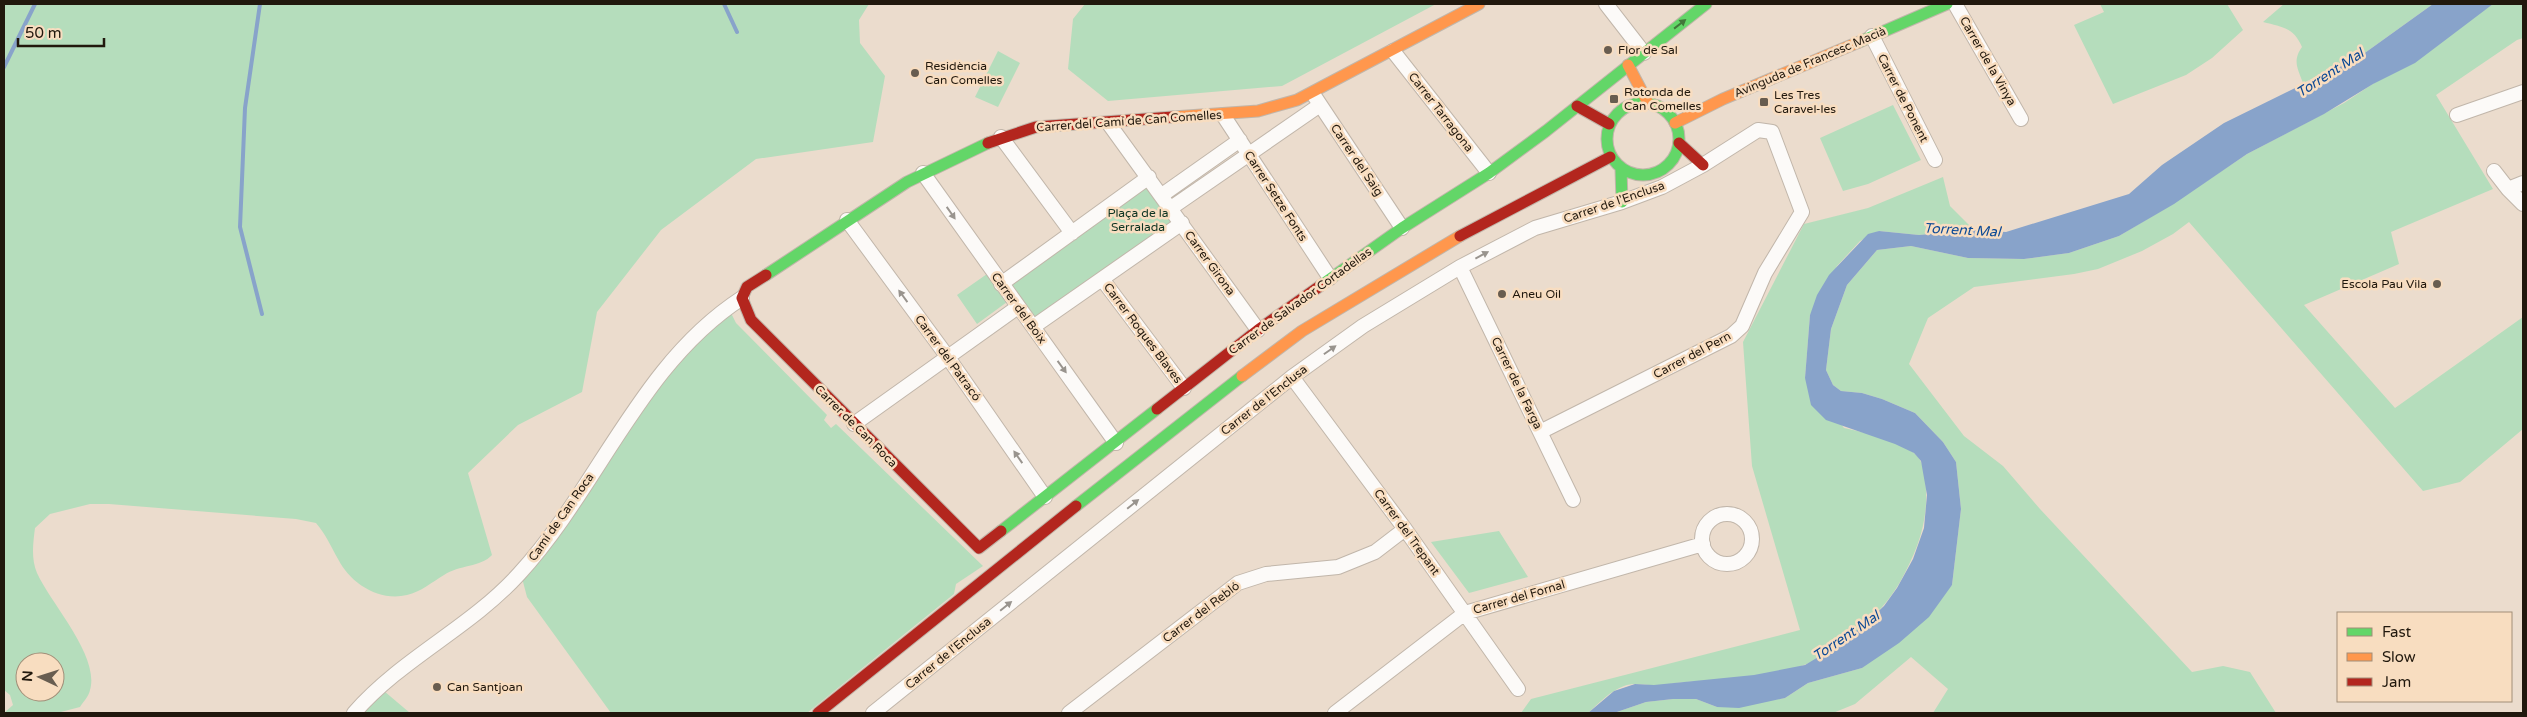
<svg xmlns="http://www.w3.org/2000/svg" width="2527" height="717" font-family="'Varela Round',sans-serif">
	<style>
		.green { fill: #b5ddbc; fill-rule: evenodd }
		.water { fill: #88a3ca }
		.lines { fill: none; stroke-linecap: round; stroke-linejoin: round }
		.stream { stroke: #88a3ca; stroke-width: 4 }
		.street-casing { stroke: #c1b6aa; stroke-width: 16 }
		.fast-casing { stroke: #c1b6aa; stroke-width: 13 }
		.slow-casing { stroke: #c1b6aa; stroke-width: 13 }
		.jam-casing { stroke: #c1b6aa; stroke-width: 13 }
		.street { stroke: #fcfaf8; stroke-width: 14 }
		.fast { stroke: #63d668; stroke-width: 11 }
		.slow { stroke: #ff974d; stroke-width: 11 }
		.jam { stroke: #b3261e; stroke-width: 11 }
		.oneway { fill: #42773a }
		.oneway2 { fill: #99948e }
		.poi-dot { fill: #685d50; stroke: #f8ddc0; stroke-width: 2 }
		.labels { text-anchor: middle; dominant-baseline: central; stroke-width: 5; stroke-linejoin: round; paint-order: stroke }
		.poi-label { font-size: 12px; fill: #21180d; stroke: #f8ddc0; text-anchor: start }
		.street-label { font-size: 12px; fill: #21180d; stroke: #f8ddc0 }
		.park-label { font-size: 12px; fill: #0e3422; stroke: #f8ddc0 }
		.water-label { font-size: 14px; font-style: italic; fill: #0b4995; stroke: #f8ddc0 }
	</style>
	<rect width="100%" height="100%" fill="#ebdccd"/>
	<path class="green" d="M 4,4 L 869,4 L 859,20 L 860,43 L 885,76 L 873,142 L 756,159 L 661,230 L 597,312 L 582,392 L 518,425 L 468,473 L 492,555 C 481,567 459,565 444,575 C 432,582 421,592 407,595 C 379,602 350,583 338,559 C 330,545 327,536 316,523 L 296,519 L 109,504 L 90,504 L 50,514 L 35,528 C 33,543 31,559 37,573 C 51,604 100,656 90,690 C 89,696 83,702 80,707 L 57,713 L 4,713 L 13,705 L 10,695 L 4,690 ZM 25,662 L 55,662 L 55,692 L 25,692 Z
		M 1085,4 L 1436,4 L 1282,86 L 1108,101 L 1068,69 L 1073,19 Z
		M 2100,4 L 2227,4 L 2243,30 L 2212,58 L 2186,75 L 2113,104 L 2074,25 L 2104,12 Z
		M 2284,4 L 2433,4 L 2362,55 L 2303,83 C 2298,69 2292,61 2302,47 C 2294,28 2283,27 2263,22 Z
		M 2493,4 L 2523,4 L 2523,38 L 2517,40 L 2436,95 L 2493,189 L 2391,232 L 2399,264 L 2304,305 L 2395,408 L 2523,317 L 2523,429 L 2460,482 L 2423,491 L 2189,222 L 2173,234 L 2142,251 L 2098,269 L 2074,274 L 1974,287 L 1928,318 L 1909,364 L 1964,436 L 2003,466 L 2040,509 L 2192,672 L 2223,666 L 2250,672 L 2276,713 L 1933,713 L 1948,689 L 1911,657 L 1855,704 L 1833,713 L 1614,713 L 1646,702 L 1673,699 L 1696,699 L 1717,707 L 1785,698 L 1808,683 L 1862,668 L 1952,585 L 1961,509 L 1956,462 L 1943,442 L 1915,413 L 1882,399 L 1862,393 L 1841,391 L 1833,385 L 1826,370 L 1831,329 L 1847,285 L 1877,250 L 1911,246 L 1968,258 L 2024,259 L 2069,253 L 2119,236 L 2174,203 L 2247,154 L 2344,103 Z
		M 998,51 L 1020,63 L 998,107 L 975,97 Z
		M 1893,105 L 1921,160 L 1868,184 L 1843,191 L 1820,138 Z
		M 1149,177 L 1182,223 L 1033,327 L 1001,284 Z
		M 1943,177 L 1950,206 L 1974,230 L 1919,235 L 1879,231 L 1860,241 L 1837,266 L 1810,315 L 1805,378 L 1844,428 C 1863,432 1901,441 1915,454 C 1922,460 1924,469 1925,478 C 1930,517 1919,548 1900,582 C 1882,614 1839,653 1804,665 C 1765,679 1718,679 1676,683 C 1669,684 1661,686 1654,685 C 1643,685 1634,682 1624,686 C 1610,691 1599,703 1588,713 L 1521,713 L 1531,699 L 1800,630 L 1752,466 L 1743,342 L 1804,224 L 1868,208 Z
		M 987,274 L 1007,302 L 977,324 L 957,295 Z
		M 731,313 L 736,323 L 827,415 L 824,420 L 831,428 L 836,424 L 983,566 L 956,584 L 954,594 L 807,713 L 611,713 L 527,597 L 522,578 L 689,347 Z
		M 1499,531 L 1528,577 L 1469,593 L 1431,542 Z
		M 384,691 L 410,713 L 361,713 Z"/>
	<path class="water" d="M 2433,4 L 2493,4 L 2415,63 L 2373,84 L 2324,114 L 2247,154 L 2174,204 L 2119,236 L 2069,253 L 2024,259 L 1968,258 L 1911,246 L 1877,250 L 1847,285 L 1831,329 L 1826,370 L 1833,385 L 1841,391 L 1862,393 L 1882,399 L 1915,413 L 1943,442 L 1956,462 L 1961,509 L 1952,585 L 1929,617 L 1899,643 L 1862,668 L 1808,683 L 1785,698 L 1739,708 L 1717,707 L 1696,699 L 1673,699 L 1646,702 L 1614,713 L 1588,713 L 1614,691 L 1635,684 L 1654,685 L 1754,675 L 1805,665 L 1845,641 L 1869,620 L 1884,606 L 1897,588 L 1913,559 L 1924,528 L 1927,495 L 1921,461 L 1914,453 L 1895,444 L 1826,420 L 1811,405 L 1805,378 L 1810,315 L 1817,295 L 1829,275 L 1868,234 L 1879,231 L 1919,235 L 1974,230 L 2006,232 L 2129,194 L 2162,165 L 2224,123 L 2362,55 Z"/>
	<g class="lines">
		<path class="stream" d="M 260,4 L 245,108 L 240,227 L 262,314
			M 724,4 L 737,32
			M 4,67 L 35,4"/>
		<defs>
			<path id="street" d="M 1606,4 L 1644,53
				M 1955,4 L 2021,119
				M 1872,36 L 1935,160
				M 1393,51 L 1489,173
				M 1315,97 L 1402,228
				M 1223,115 L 1330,278
				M 2457,115 L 2523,92
				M 1109,124 L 1258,330
				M 1001,137 L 1072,233
				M 2494,171 L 2508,189 L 2523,204
				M 923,173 L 1116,443
				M 2508,189 L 2523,183
				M 1162,195 L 1240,140
				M 1171,208 L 1320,105
				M 847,220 L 947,356 L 1045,497
				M 1460,267 L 1573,500
				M 1102,279 L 1184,388
				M 1001,284 L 1149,177
				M 1033,327 L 1182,223
				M 1292,377 L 1405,529 L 1518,689
				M 854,424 L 1018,307
				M1702 539a25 25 0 1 1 50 0a25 25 0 1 1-50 0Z
				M 354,713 C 402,658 470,628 519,574 C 599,487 640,364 742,298
				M 873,713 L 1292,377 L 1363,326 L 1460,267 L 1535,228 L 1622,202 L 1662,187 L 1703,165 L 1758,130 L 1772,132 L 1802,212 L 1765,273 L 1742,326 L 1731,336 L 1540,432
				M 1069,713 L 1238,583 L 1266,574 L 1338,567 L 1375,552 L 1405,529
				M 1335,713 L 1465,613 L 1703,544"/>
			<path id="fast" d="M 1859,42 L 1947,4
				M1607 139a36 36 0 1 1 72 0a36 36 0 1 1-72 0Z
				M 1621,169 L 1622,202
				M 766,275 L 907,182 L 988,143
				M 1320,286 L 1402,228 L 1489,173 L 1546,131 L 1706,4
				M 1076,506 L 1242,376
				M 1001,531 L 1157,409"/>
			<path id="slow" d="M 1628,65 L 1648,103
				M 1173,117 L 1258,111 L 1297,100 L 1479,4
				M 1675,123 L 1723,99 L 1859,42
				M 1242,376 L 1302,331 L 1460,236"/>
			<path id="jam" d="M 1577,106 L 1609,124
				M 988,143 L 1036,127 L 1173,117
				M 1679,143 L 1703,165
				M 1460,236 L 1610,157
				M 766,275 L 747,287 L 742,298 L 751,320 L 979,548 L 1001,531
				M 1157,409 L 1258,330 L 1320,286
				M 818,713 L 1076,506"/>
		</defs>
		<use href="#street" class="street-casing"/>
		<use href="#fast" class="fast-casing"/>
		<use href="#slow" class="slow-casing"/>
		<use href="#jam" class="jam-casing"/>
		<use href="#street" class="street"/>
		<use href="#fast" class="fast"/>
		<use href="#slow" class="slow"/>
		<use href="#jam" class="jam"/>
	</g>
	<defs><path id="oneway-solid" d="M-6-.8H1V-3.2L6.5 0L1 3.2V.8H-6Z" transform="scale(1.25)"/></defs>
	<use class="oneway" href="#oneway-solid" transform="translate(1680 24) rotate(-38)"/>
	<g class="oneway2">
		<use href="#oneway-solid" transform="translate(951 213) rotate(55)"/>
		<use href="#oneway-solid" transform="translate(1482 255) rotate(-28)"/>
		<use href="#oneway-solid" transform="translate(903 296) rotate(-126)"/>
		<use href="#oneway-solid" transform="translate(1330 350) rotate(-35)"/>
		<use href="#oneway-solid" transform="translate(1062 367) rotate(54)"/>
		<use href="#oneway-solid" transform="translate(1018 457) rotate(-125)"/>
		<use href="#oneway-solid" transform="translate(1133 504) rotate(-39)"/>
		<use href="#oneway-solid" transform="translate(1006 606) rotate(-39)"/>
	</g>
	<g class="poi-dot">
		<circle cx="1608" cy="50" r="5"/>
		<circle cx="915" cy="73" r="5"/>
		<rect x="1609" y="94" width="10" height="10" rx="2.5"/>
		<rect x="1759" y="97" width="10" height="10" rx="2.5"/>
		<circle cx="2437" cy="284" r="5"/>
		<circle cx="1502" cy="294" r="5"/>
		<circle cx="437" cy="687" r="5"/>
	</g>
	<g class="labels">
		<g class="poi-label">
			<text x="1618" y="50">Flor de Sal</text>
			<text x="925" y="66">Residència<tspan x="925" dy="14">Can Comelles</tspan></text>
			<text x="1624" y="92">Rotonda de<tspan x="1624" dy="14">Can Comelles</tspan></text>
			<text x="1774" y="95">Les Tres<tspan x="1774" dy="14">Caravel-les</tspan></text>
			<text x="2427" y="284" text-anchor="end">Escola Pau Vila</text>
			<text x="1512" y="294">Aneu Oil</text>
			<text x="447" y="687">Can Santjoan</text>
		</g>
		<g class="street-label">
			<text transform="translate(1988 61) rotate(60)">Carrer de la Vinya</text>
			<text transform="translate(1810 62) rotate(-23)">Avinguda de Francesc Macià</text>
			<text transform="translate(1903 98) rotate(63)">Carrer de Ponent</text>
			<text transform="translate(1441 112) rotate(52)">Carrer Tarragona</text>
			<text transform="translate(1129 121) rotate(-4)">Carrer del Camí de Can Comelles</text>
			<text transform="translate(1357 160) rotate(56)">Carrer del Saig</text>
			<text transform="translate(1276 196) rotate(57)">Carrer Setze Fonts</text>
			<text transform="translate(1614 202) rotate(-19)">Carrer de l'Enclusa</text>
			<text transform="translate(1210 263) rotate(54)">Carrer Girona</text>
			<text transform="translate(1300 301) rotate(-36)">Carrer de Salvador Cortadellas</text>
			<text transform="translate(1019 308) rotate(54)">Carrer del Boix</text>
			<text transform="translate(1143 333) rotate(53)">Carrer Roques Blaves</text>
			<text transform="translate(1692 355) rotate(-28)">Carrer del Pern</text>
			<text transform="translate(948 358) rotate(54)">Carrer del Patracó</text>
			<text transform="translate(1517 383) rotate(64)">Carrer de la Farga</text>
			<text transform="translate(1264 400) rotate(-38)">Carrer de l'Enclusa</text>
			<text transform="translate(856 426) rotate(45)">Carrer de Can Roca</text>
			<text transform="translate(561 517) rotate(-55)">Camí de Can Roca</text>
			<text transform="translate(1407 532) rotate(54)">Carrer del Trepant</text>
			<text transform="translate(1519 597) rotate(-16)">Carrer del Fornal</text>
			<text transform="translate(1201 612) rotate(-37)">Carrer del Rebló</text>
			<text transform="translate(948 653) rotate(-39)">Carrer de l'Enclusa</text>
		</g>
		<g class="park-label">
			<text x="1138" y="213">Plaça de la<tspan x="1138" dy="14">Serralada</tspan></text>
		</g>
		<g class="water-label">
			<text transform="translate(2330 73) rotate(-33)">Torrent Mal</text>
			<text transform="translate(1962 230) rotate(3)">Torrent Mal</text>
			<text transform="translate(1846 636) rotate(-34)">Torrent Mal</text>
		</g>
	</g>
	<rect width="2527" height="717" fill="none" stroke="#21180d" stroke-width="10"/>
	<rect x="2337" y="612" width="175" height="90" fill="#f8ddc0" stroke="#a28e78"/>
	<rect x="2347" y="628" width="25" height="8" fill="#63d668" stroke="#a28e78"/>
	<text x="2382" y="637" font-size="15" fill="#21180d">Fast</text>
	<rect x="2347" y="653" width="25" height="8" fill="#ff974d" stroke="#a28e78"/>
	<text x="2382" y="662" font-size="15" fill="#21180d">Slow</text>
	<rect x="2347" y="678" width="25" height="8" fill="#b3261e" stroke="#a28e78"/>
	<text x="2382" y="687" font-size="15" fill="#21180d">Jam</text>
	<g transform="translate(40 677) rotate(274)"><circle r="24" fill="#f8ddc0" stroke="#a28e78"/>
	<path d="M0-4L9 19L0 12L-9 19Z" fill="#685d50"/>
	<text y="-8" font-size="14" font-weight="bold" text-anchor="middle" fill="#21180d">N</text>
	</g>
	<path d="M18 38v8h86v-8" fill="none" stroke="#21180d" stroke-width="2.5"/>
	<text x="25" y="38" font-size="15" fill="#21180d" stroke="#f8ddc0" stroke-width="4" paint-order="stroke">50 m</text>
</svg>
